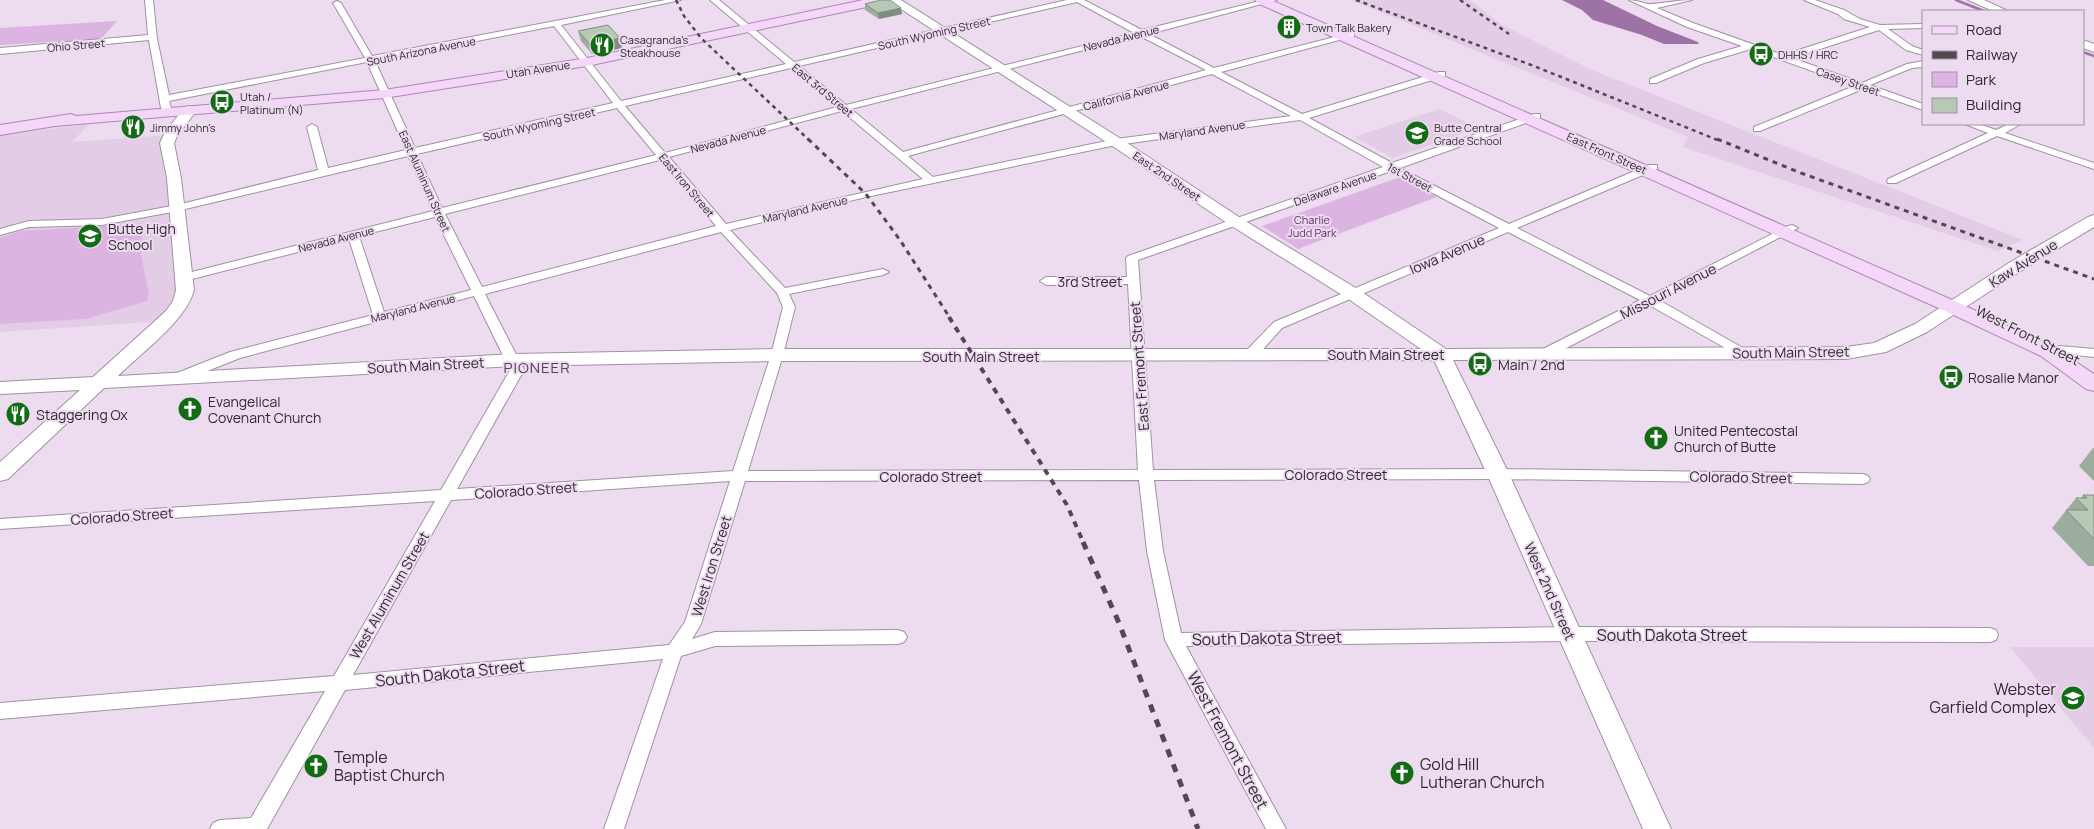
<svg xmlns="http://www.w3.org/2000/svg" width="2094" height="829" font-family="Manrope,sans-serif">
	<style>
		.built { fill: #e3cde6 }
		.green { fill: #dcb4e2 }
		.water { fill: #9d72a4 }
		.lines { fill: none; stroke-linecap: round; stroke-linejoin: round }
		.stream { stroke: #9d72a4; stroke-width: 2.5 }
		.street-casing { stroke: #a191a4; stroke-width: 2 }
		.secondary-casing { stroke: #a191a4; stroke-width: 2 }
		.primary-casing { stroke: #ab88b1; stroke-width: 2 }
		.street { fill: #fff; fill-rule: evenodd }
		.secondary { fill: #fff; fill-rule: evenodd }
		.primary { fill: #f5d7fa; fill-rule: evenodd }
		.rail-far3 { stroke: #514852; stroke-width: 2.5; stroke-dasharray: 4 4; stroke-linecap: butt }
		.rail-far2 { stroke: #514852; stroke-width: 3; stroke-dasharray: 5 5; stroke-linecap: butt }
		.rail-far1 { stroke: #514852; stroke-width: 4; stroke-dasharray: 6 6; stroke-linecap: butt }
		.rail { stroke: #514852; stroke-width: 5; stroke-dasharray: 8 8; stroke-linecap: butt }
		.wall { fill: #9dad9d }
		.shaded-wall { fill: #808d7f }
		.building { fill: #b7c9b6; stroke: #808d7f }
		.labels { text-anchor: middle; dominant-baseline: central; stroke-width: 4; stroke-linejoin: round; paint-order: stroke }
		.far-poi-label { font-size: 11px; fill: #2f2830; stroke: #eddbf0; text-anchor: start }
		.far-street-label { font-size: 11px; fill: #2f2830; stroke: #eddbf0 }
		.far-park-label { font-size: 11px; fill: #602a69; stroke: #eddbf0 }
		.poi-label { font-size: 14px; fill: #2f2830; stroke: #eddbf0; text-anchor: start }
		.street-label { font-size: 14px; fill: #2f2830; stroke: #eddbf0 }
		.neighbourhood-label { font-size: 15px; letter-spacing: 1px; fill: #524354; stroke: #eddbf0 }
		.near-street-label { font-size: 16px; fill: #2f2830; stroke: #eddbf0 }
		.near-poi-label { font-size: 16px; fill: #2f2830; stroke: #eddbf0; text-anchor: start }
	</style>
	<rect width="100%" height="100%" fill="#eddbf0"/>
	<path class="built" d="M 1351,0 L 1470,0 L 1502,25 L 1592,70 L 2023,240 L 1998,251 L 1683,147 L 1688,137 Z
		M 1439,109 L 1479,128 L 1393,158 L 1354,137 Z
		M 89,124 L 72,142 L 170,135 L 182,301 L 165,321 L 0,332 L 0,135 Z
		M 2010,647 L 2094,647 L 2094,748 Z"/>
	<path class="green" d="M 117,21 L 101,39 L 0,45 L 0,28 Z
		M 1400,177 L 1437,197 L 1298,249 L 1262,226 Z
		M 142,224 L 141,255 L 149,294 L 147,301 L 86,319 L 0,324 L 0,238 L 20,231 Z"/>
	<path class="water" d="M 1562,0 L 1603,0 L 1657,26 L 1698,42 L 1699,44 L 1664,44 L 1642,35 L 1593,20 L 1582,10 Z"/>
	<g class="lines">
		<path class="stream" d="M 1956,0 L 1984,11
			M 2083,52 L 2094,56"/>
		<defs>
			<path id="street" d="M 145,0 L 153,0 L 157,39 L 169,95 L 365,58 L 333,3 L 337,1 L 341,3 L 372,56 L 665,0 L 681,0 L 561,25 L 621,101 L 786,64 L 710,0 L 719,0 L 794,62 L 1067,0 L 1084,0 L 1142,30 L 1264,0 L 1277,0 L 1149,34 L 1214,68 L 1354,32 L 1354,36 L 1221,72 L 1302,114 L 1439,72 L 1445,72 L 1445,76 L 1309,118 L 1392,163 L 1534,114 L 1540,114 L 1540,118 L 1400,168 L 1509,224 L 1649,165 L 1657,165 L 1657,169 L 1517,228 L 1650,296 L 1788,226 L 1792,225 L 1798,228 L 1659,300 L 1748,351 L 1749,354 L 1748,357 L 1743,358 L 1649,305 L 1549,357 L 1539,357 L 1538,354 L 1539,351 L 1640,300 L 1508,232 L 1282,328 L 1256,357 L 1246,357 L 1245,354 L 1246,351 L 1274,322 L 1499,228 L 1391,171 L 1138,260 L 1153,470 L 1498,469 L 1863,474 L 1868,476 L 1870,479 L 1868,482 L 1863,484 L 1498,479 L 1154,480 L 1163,551 L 1181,633 L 1570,627 L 1990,628 L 1996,630 L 1998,635 L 1996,640 L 1990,642 L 1570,641 L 1186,646 L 1286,829 L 1266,829 L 1165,640 L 1147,551 L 1139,480 L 745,481 L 701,624 L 692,639 L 715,632 L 898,630 L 904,632 L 907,637 L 904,642 L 898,644 L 715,646 L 681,656 L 624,829 L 604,829 L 663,659 L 345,690 L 267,829 L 210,829 L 213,823 L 220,820 L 251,818 L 325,691 L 0,719 L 0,703 L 334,676 L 435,501 L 0,529 L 0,519 L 441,490 L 510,370 L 474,296 L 240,358 L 182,381 L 177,382 L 170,378 L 172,375 L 230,352 L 373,315 L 349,239 L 184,281 L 178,277 L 180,275 L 433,211 L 408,156 L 177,211 L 102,225 L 29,227 L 0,235 L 0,229 L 29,221 L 102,219 L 177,205 L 318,170 L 307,127 L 312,124 L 317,127 L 328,168 L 406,150 L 367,62 L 169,101 L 171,108 L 166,111 L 161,108 L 149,40 L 0,54 L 0,48 L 148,35 ZM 1077,2 L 1134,33 L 846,105 L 799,66 ZM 554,26 L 613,103 L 415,148 L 375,61 ZM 1140,36 L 1206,70 L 903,152 L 851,109 ZM 791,68 L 837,107 L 665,153 L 625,106 ZM 1212,74 L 1291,116 L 1116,139 L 933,177 L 908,156 ZM 617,108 L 656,155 L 442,208 L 417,154 ZM 842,111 L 923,179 L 726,224 L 669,157 ZM 1300,120 L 1383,167 L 1128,256 L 1126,258 L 1127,277 L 1046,277 L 1040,281 L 1046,285 L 1128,284 L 1138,470 L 748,471 L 783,355 L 795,307 L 789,294 L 883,275 L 889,272 L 883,269 L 785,288 L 730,230 L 866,197 L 1116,145 ZM 660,160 L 716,226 L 482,287 L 445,214 ZM 435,217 L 471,290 L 384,312 L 359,236 ZM 721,232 L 777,293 L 783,307 L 771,355 L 733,471 L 457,489 L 524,370 L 485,294 ZM 730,481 L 685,622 L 669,645 L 353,675 L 451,500 Z
				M 1629,0 C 1637,0 1646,5 1652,4 C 1666,3 1678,0 1692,0 L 1657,8 L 1693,23 L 1783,55 L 1870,27 L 1844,19 L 1838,14 L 1804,0 L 1815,0 L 1844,10 L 1860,19 L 1880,25 L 1923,24 L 1923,28 L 1888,29 L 1912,46 L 1923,50 L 1923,55 L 1906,50 L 1879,30 L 1792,58 L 1862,83 L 1907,64 L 1923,61 L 1923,67 L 1912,68 L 1870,85 L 1923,104 L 1923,110 L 1863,89 L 1760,131 L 1754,131 L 1754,127 L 1854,86 L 1751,49 L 1704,63 L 1656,83 L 1650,83 L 1650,79 L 1698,59 L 1742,46 L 1687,27 Z
				M 1965,124 L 1979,124 L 1996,130 L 2009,124 L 2021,124 L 2005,133 L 2094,163 L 2094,169 L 1997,136 L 1896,183 L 1888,183 L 1887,181 L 1888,179 L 1988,133 Z
				M 2060,346 L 2094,349 L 2094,357 L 2066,354 L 2048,356 L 2042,352 L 2043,349 Z"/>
			<path id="secondary" d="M 887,0 L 901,0 L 1121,139 L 1242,219 L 1359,290 L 1446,349 L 1846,347 L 1874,343 L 1915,324 L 2012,261 L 2088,217 L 2094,215 L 2094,227 L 2024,269 L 1927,332 L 1886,352 L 1846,359 L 1453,360 L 1509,474 L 1671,829 L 1643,829 L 1487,474 L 1434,360 L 777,361 L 513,366 L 104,388 L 8,479 L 0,481 L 0,462 L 80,390 L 0,394 L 0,382 L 93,377 L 166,311 L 173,301 L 176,290 L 167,178 L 160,143 L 165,132 L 185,107 L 190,106 L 197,110 L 177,136 L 174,143 L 181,178 L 194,290 C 186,321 141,353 118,376 L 513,354 L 777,349 L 1421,349 L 1347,298 L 1230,225 L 1111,145 Z
				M 1968,0 L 1984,0 L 2008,11 L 1993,11 Z
				M 2083,40 L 2094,44 L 2094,52 L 2083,48 Z"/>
			<path id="primary" d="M 863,0 L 887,0 L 881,4 L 587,66 L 384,98 L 55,126 L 0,135 L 0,125 L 71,114 L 76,116 L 384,90 L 587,58 Z
				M 1255,0 L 1271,0 L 1959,303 L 2055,348 L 2094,374 L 2094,391 L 2086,389 L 2041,356 L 1945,311 L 1257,3 Z"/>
		</defs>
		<use href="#street" class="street-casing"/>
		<use href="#secondary" class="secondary-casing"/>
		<use href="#primary" class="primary-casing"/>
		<use href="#street" class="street"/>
		<use href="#secondary" class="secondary"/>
		<use href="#primary" class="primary"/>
		<path class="rail-far3" d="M 676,0 L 684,16 L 701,38 L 810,141
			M 1356,0 L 1534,66 L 1720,141
			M 1460,0 L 1509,34"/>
		<path class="rail-far2" d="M 808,139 L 866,194 L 900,240 L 950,318
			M 1717,139 L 1801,173 L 2094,279"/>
		<path class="rail-far1" d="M 949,317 L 1067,505 L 1084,544"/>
		<path class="rail" d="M 1083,542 L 1119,623 L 1198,829"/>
	</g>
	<path class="wall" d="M 865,4 L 902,14 L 879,19 L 865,10 Z
		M 578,31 L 620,38 L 622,48 L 592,54 L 581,41 Z
		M 2093,448 L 2094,448 L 2094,481 L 2079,466 Z
		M 2083,495 L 2094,495 L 2094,566 L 2088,566 L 2052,528 L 2076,498 L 2081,498 Z"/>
	<path class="shaded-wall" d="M 901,8 L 902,14 L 879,19 L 878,13 Z
		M 620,38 L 622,48 L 592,54 L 590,44 Z"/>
	<path class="building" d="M 881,0 L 890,0 L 901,8 L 878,13 L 865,4 Z
		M 608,25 L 620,38 L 590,44 L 578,31 Z
		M 2083,495 L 2094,495 L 2094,539 L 2066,510 L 2088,510 L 2076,498 L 2087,498 Z"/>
	<defs>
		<symbol id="building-disc" viewBox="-11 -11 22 22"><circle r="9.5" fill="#136c15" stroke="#eddbf0"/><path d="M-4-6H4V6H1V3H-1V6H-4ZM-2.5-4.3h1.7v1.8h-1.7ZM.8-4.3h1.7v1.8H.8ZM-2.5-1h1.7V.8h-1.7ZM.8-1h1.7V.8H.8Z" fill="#fff"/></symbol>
		<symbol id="restaurant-disc" viewBox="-11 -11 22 22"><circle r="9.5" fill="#136c15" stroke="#eddbf0"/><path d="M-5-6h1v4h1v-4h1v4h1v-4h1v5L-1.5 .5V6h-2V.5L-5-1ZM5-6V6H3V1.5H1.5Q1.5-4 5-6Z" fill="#fff"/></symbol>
		<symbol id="bus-disc" viewBox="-11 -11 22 22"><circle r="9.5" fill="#136c15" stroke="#eddbf0"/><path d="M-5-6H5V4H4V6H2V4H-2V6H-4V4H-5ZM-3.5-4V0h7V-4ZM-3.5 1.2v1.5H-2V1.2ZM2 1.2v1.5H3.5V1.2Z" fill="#fff"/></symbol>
		<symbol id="school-disc" viewBox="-11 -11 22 22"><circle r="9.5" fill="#136c15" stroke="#eddbf0"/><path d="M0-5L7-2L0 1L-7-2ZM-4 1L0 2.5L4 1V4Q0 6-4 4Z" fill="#fff"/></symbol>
		<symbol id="church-disc" viewBox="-11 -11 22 22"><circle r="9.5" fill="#136c15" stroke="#eddbf0"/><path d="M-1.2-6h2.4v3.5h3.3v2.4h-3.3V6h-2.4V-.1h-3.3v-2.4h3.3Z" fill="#fff"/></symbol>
	</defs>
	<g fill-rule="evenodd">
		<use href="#building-disc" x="1275" y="13" width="28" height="28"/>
		<use href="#restaurant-disc" x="588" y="31" width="28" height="28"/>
		<use href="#bus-disc" x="1747" y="40" width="28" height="28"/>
		<use href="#bus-disc" x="208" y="88" width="28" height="28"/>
		<use href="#restaurant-disc" x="119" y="113" width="28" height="28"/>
		<use href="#school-disc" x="1403" y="119" width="28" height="28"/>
		<use href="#school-disc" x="76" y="222" width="28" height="28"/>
		<use href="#bus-disc" x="1466" y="350" width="28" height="28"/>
		<use href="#bus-disc" x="1937" y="363" width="28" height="28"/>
		<use href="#church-disc" x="176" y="395" width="28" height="28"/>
		<use href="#restaurant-disc" x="4" y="400" width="28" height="28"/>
		<use href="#church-disc" x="1642" y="424" width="28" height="28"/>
		<use href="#school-disc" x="2059" y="684" width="28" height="28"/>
		<use href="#church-disc" x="302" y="752" width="28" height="28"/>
		<use href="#church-disc" x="1388" y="759" width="28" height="28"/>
	</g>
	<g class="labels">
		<g class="far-poi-label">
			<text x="1306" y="27">Town Talk Bakery</text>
			<text x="620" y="39">Casagranda's<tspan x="620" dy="13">Steakhouse</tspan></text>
			<text x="1778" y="54">DHHS / HRC</text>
			<text x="240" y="96">Utah /<tspan x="240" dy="13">Platinum (N)</tspan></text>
			<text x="150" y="127">Jimmy John's</text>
			<text x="1434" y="127">Butte Central<tspan x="1434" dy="13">Grade School</tspan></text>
		</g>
		<g class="far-street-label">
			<text transform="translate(934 33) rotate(-13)">South Wyoming Street</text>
			<text transform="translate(1121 38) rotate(-14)">Nevada Avenue</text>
			<text transform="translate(76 45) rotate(-5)">Ohio Street</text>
			<text transform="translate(421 51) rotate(-11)">South Arizona Avenue</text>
			<text transform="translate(538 69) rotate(-9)">Utah Avenue</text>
			<text transform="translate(1848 81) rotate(19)">Casey Street</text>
			<text transform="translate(823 90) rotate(40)">East 3rd Street</text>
			<text transform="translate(1126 95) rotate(-15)">California Avenue</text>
			<text transform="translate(539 124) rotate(-13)">South Wyoming Street</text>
			<text transform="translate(1202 130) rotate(-8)">Maryland Avenue</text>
			<text transform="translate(728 139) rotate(-15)">Nevada Avenue</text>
			<text transform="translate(1607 153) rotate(24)">East Front Street</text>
			<text transform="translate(1167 176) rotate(34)">East 2nd Street</text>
			<text transform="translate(1410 177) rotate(28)">1st Street</text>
			<text transform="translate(425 181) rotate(66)">East Aluminum Street</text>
			<text transform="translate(687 185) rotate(50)">East Iron Street</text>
			<text transform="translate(1335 188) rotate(-19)">Delaware Avenue</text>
			<text transform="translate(805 209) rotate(-13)">Maryland Avenue</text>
			<text transform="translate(336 239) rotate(-14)">Nevada Avenue</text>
			<text transform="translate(413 308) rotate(-14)">Maryland Avenue</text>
		</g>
		<g class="far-park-label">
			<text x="1312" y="219">Charlie<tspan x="1312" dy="13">Judd Park</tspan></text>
		</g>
		<g class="poi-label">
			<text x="108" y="228">Butte High<tspan x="108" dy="16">School</tspan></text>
			<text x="1498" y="364">Main / 2nd</text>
			<text x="1968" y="377">Rosalie Manor</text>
			<text x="208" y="401">Evangelical<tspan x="208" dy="16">Covenant Church</tspan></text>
			<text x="36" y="414">Staggering Ox</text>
			<text x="1674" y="430">United Pentecostal<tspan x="1674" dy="16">Church of Butte</tspan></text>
		</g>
		<g class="street-label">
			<text transform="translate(1447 254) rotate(-23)">Iowa Avenue</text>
			<text transform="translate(2023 263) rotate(-32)">Kaw Avenue</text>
			<text x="1090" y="281">3rd Street</text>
			<text transform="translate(1668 291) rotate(-27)">Missouri Avenue</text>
			<text transform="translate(2028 335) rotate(27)">West Front Street</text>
			<text transform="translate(1791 352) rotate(-1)">South Main Street</text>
			<text x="1386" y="354">South Main Street</text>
			<text x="981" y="356">South Main Street</text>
			<text transform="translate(426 365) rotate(-3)">South Main Street</text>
			<text transform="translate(1139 366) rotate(-94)">East Fremont Street</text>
			<text x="1336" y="474">Colorado Street</text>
			<text x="931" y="476">Colorado Street</text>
			<text transform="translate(1741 477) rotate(1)">Colorado Street</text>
			<text transform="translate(526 490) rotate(-4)">Colorado Street</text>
			<text transform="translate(122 516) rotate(-4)">Colorado Street</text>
			<text transform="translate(711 566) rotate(-73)">West Iron Street</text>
			<text transform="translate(1550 591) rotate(66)">West 2nd Street</text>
			<text transform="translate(389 595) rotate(-60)">West Aluminum Street</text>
		</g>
		<g class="neighbourhood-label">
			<text x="537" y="367">PIONEER</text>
		</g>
		<g class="near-street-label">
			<text x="1672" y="635">South Dakota Street</text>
			<text transform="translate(1267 638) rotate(-1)">South Dakota Street</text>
			<text transform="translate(450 673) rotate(-6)">South Dakota Street</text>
			<text transform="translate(1228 740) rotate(62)">West Fremont Street</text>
		</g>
		<g class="near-poi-label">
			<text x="2056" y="689" text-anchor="end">Webster<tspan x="2056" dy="18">Garfield Complex</tspan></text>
			<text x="334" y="757">Temple<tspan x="334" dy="18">Baptist Church</tspan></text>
			<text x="1420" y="764">Gold Hill<tspan x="1420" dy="18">Lutheran Church</tspan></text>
		</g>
	</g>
	<rect x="1922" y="10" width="162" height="115" fill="#eddbf0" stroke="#a193a3"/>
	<rect x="1932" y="26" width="25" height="8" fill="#f5d7fa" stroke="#a193a3"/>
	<text x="1966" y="35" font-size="15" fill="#2f2830">Road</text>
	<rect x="1932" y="51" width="25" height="8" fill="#514852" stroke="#a193a3"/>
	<text x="1966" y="60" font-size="15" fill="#2f2830">Railway</text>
	<rect x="1932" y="72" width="25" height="15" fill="#dcb4e2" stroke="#a193a3"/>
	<text x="1966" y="85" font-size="15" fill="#2f2830">Park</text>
	<rect x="1932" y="98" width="25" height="15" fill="#b7c9b6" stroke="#a193a3"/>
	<text x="1966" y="110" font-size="15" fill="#2f2830">Building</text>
</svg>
